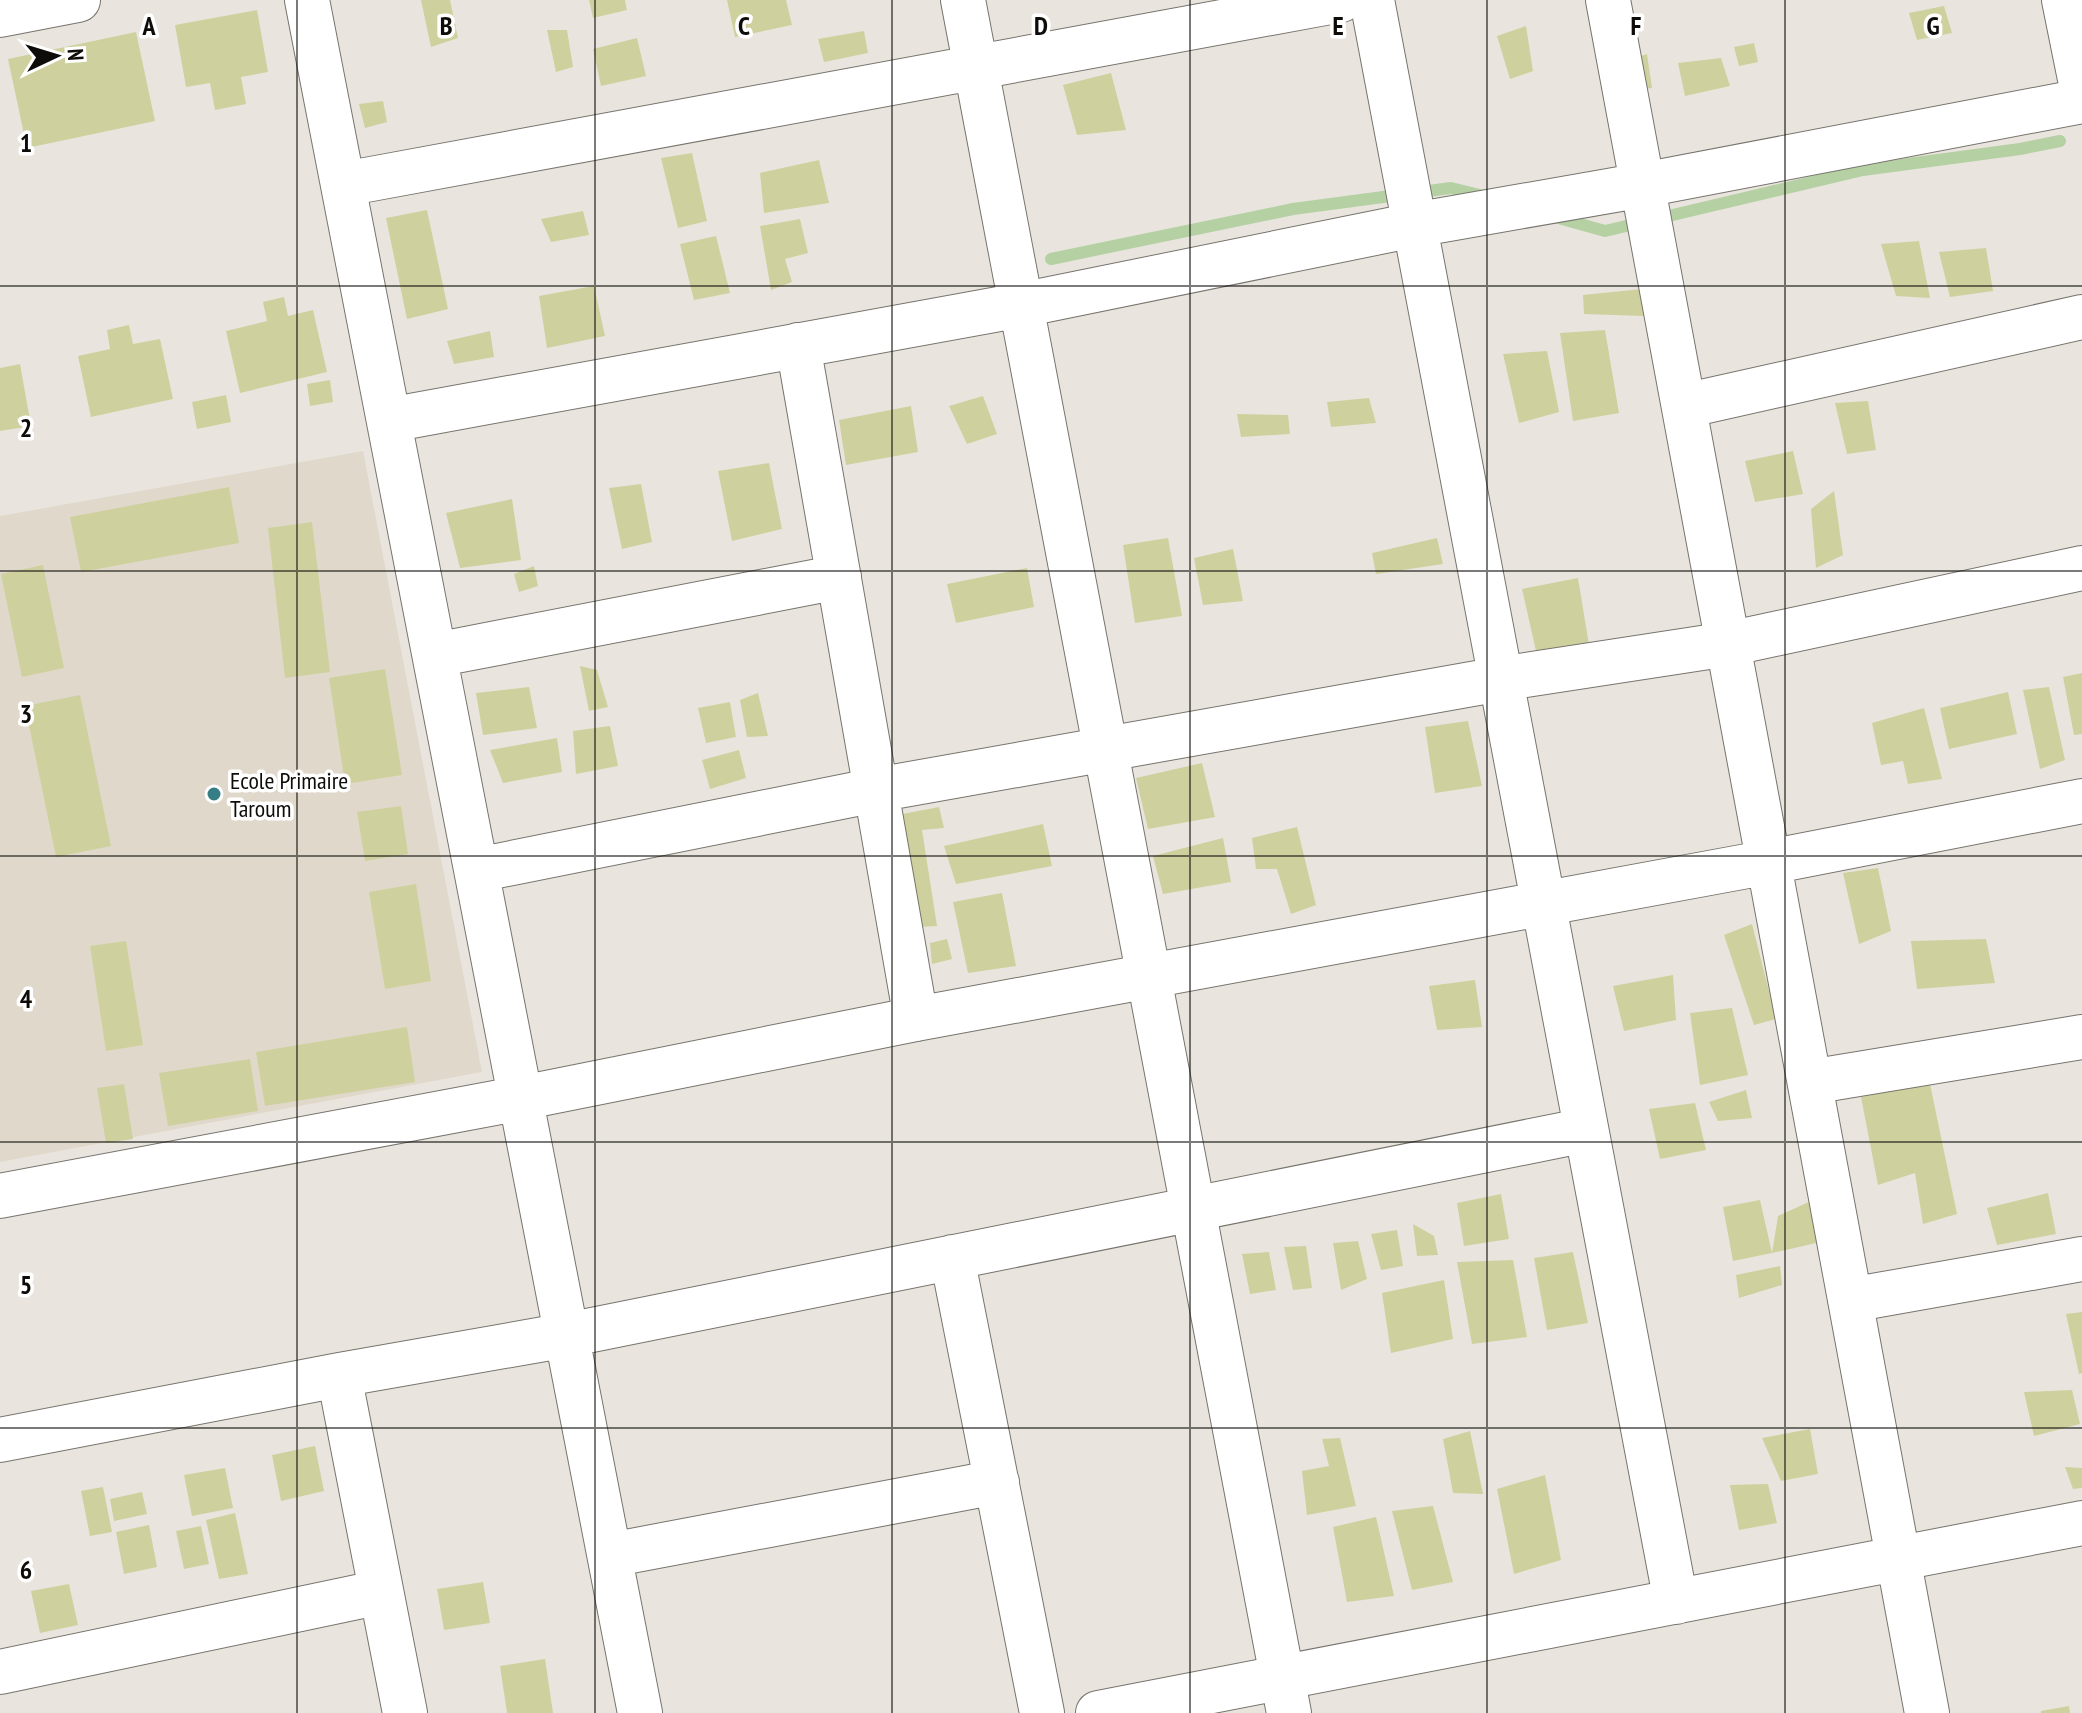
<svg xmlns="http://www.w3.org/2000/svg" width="2082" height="1713" font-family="'PT Sans Narrow',sans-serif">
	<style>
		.built { fill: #e0d9cb }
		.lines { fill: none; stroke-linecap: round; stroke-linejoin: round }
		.stream { stroke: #b5d1a4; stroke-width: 12 }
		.building { fill: #ced19d }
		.minor-casing { stroke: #77746d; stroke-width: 46 }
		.minor { stroke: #fff; stroke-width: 44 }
		.grid { fill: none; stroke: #0d0c09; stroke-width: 2; stroke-opacity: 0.55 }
		.poi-dot { fill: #367e85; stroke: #fff; stroke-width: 3 }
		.labels { text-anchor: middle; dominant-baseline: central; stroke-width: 7; stroke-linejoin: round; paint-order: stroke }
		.poi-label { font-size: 24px; fill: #0d0c09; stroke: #fff; text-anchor: start }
		.grid-label { font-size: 26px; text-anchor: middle; font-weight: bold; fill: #0d0c09; stroke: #fff; stroke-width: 7; stroke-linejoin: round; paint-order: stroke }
	</style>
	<rect width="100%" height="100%" fill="#e9e5de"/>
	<path class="built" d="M 363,451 L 482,1072 L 0,1162 L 0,516 Z"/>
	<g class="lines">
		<path class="stream" d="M 1555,217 L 1605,231 L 1863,170 L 2020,149 L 2060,141
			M 1051,259 L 1293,209 L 1451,188 L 1484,196"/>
	</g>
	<path class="building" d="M 421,0 L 450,0 L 458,38 L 431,47 Z
		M 589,0 L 625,0 L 627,10 L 593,18 Z
		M 727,0 L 786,0 L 792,25 L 735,37 Z
		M 1944,6 L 1952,33 L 1917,40 L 1909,13 Z
		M 257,10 L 268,72 L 241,77 L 246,104 L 215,110 L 210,83 L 186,87 L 175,25 Z
		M 1526,26 L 1533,71 L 1510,79 L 1497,36 Z
		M 547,30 L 567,30 L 573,67 L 556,72 Z
		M 864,31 L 868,53 L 824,62 L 818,39 Z
		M 136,32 L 155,121 L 27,148 L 8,59 Z
		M 637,38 L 646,76 L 601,86 L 593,49 Z
		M 1754,43 L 1758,62 L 1739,66 L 1734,47 Z
		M 1647,54 L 1652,88 L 1635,90 L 1633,59 Z
		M 1721,58 L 1730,86 L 1685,96 L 1678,63 Z
		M 1111,73 L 1126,130 L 1077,135 L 1063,85 Z
		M 383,101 L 387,122 L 365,128 L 359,104 Z
		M 692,153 L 707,221 L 678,228 L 661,158 Z
		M 819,160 L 829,203 L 764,213 L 760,173 Z
		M 427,210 L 448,309 L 407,319 L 386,218 Z
		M 583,211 L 589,235 L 551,242 L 541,219 Z
		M 800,219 L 808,253 L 785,259 L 792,282 L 771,290 L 760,226 Z
		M 716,236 L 730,293 L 694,300 L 680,244 Z
		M 1919,241 L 1930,298 L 1896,296 L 1881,244 Z
		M 1986,248 L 1993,291 L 1950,297 L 1939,252 Z
		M 594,286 L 605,336 L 547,348 L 539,296 Z
		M 1642,289 L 1644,316 L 1584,314 L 1583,295 Z
		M 284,297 L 288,316 L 313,310 L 327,372 L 240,393 L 226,331 L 267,321 L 263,302 Z
		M 129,325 L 133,344 L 160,339 L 173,399 L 91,417 L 78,356 L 110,349 L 107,330 Z
		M 1605,330 L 1619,413 L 1573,421 L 1560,333 Z
		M 490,331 L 494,357 L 454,364 L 447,341 Z
		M 1547,351 L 1559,412 L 1519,423 L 1503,354 Z
		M 20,364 L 31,426 L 0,431 L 0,368 Z
		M 330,380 L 333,402 L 310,406 L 307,384 Z
		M 226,395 L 231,422 L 197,429 L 192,402 Z
		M 983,396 L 997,434 L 967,444 L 949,406 Z
		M 1369,398 L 1376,423 L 1331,427 L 1327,402 Z
		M 1868,401 L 1876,450 L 1847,454 L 1835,403 Z
		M 911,406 L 918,452 L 846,465 L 839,420 Z
		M 1237,414 L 1288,415 L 1290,434 L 1241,437 Z
		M 1793,451 L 1803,494 L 1755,502 L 1745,461 Z
		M 769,463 L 782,529 L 732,541 L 718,471 Z
		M 641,484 L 652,542 L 622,549 L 609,488 Z
		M 229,487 L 239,543 L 81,572 L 70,517 Z
		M 1834,491 L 1843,555 L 1816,568 L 1811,509 Z
		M 512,499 L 521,560 L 460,568 L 446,513 Z
		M 312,522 L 330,672 L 285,678 L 268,528 Z
		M 1168,538 L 1182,616 L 1135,623 L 1123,545 Z
		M 1437,538 L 1443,564 L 1376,574 L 1372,553 Z
		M 1233,549 L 1243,601 L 1203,605 L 1194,558 Z
		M 43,565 L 64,668 L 22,677 L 1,574 Z
		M 534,566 L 538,586 L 519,592 L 514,574 Z
		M 1027,568 L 1034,607 L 956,623 L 947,584 Z
		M 1578,578 L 1589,645 L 1536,651 L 1522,589 Z
		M 580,666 L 597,670 L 608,707 L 589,711 Z
		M 385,669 L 402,775 L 345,784 L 329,678 Z
		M 2082,673 L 2082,734 L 2074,735 L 2063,677 Z
		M 529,687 L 537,728 L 483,735 L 476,693 Z
		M 2049,687 L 2065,760 L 2040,769 L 2023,690 Z
		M 2008,692 L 2017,734 L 1949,749 L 1940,708 Z
		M 758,693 L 768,736 L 747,737 L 740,700 Z
		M 80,695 L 111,846 L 56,857 L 25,706 Z
		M 730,702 L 736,737 L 706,743 L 698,708 Z
		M 1924,708 L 1942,779 L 1908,784 L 1903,761 L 1881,765 L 1872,723 Z
		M 1468,721 L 1482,786 L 1435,793 L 1425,727 Z
		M 610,726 L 618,766 L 576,774 L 573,731 Z
		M 557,738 L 562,772 L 503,783 L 490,750 Z
		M 739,750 L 746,778 L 710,789 L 702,760 Z
		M 1202,763 L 1215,817 L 1148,829 L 1136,778 Z
		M 401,806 L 408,854 L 365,861 L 357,812 Z
		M 939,807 L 944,828 L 922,830 L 937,926 L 920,927 L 897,815 Z
		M 1043,824 L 1052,866 L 956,884 L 944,846 Z
		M 1297,827 L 1316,905 L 1291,914 L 1277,869 L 1256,869 L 1252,838 Z
		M 1223,838 L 1231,882 L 1163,894 L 1153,856 Z
		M 1878,868 L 1891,931 L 1859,944 L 1843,873 Z
		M 416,884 L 431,981 L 385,989 L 369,892 Z
		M 1002,893 L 1016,966 L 968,973 L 953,902 Z
		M 1752,924 L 1776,1019 L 1754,1025 L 1724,935 Z
		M 947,939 L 952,959 L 932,964 L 930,943 Z
		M 1986,939 L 1995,983 L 1917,989 L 1911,941 Z
		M 126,941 L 143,1045 L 106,1051 L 90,946 Z
		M 1673,975 L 1676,1020 L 1624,1031 L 1613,986 Z
		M 1475,980 L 1482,1027 L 1437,1030 L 1429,986 Z
		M 1732,1008 L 1748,1075 L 1700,1085 L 1690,1013 Z
		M 407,1027 L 415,1082 L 265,1106 L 256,1052 Z
		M 250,1059 L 258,1111 L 168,1126 L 159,1073 Z
		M 124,1084 L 133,1139 L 106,1143 L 97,1088 Z
		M 1930,1084 L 1957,1214 L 1923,1224 L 1915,1173 L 1878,1185 L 1861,1097 Z
		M 1746,1090 L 1752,1118 L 1718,1121 L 1709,1102 Z
		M 1695,1103 L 1706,1150 L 1660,1159 L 1649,1109 Z
		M 2048,1193 L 2056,1234 L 1997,1245 L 1987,1208 Z
		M 1501,1194 L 1509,1239 L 1464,1246 L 1457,1203 Z
		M 1760,1200 L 1772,1253 L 1778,1216 L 1813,1200 L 1825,1241 L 1772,1253 L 1733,1261 L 1723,1207 Z
		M 1413,1224 L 1434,1236 L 1438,1255 L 1417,1256 Z
		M 1397,1230 L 1403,1266 L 1381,1270 L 1371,1234 Z
		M 1358,1241 L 1367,1279 L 1341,1290 L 1333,1243 Z
		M 1306,1246 L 1312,1288 L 1293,1290 L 1284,1247 Z
		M 1269,1252 L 1276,1290 L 1250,1294 L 1242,1254 Z
		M 1573,1252 L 1588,1323 L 1547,1330 L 1534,1258 Z
		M 1513,1260 L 1527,1337 L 1472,1344 L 1457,1262 Z
		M 1780,1266 L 1782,1285 L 1739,1298 L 1736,1275 Z
		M 1444,1280 L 1453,1339 L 1391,1353 L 1382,1293 Z
		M 2082,1312 L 2082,1373 L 2079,1374 L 2066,1314 Z
		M 2072,1390 L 2080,1424 L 2034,1436 L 2024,1392 Z
		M 1810,1429 L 1818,1474 L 1781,1481 L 1762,1438 Z
		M 1470,1431 L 1483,1494 L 1453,1493 L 1443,1439 Z
		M 1340,1438 L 1356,1506 L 1307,1515 L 1302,1471 L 1329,1466 L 1322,1439 Z
		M 315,1446 L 324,1491 L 281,1501 L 272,1455 Z
		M 2065,1467 L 2082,1468 L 2082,1488 L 2073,1489 Z
		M 225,1468 L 233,1508 L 192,1516 L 184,1475 Z
		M 1545,1475 L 1561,1560 L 1514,1574 L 1497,1489 Z
		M 1768,1484 L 1777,1523 L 1739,1530 L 1730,1485 Z
		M 103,1487 L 112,1532 L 90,1536 L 81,1491 Z
		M 142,1492 L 147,1514 L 114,1521 L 110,1499 Z
		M 1433,1506 L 1453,1582 L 1412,1590 L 1392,1511 Z
		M 235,1513 L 248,1574 L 219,1579 L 206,1520 Z
		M 1376,1517 L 1394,1596 L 1347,1602 L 1333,1527 Z
		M 149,1525 L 157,1567 L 124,1574 L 116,1532 Z
		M 201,1526 L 209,1564 L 184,1569 L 176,1531 Z
		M 483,1582 L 490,1623 L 444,1630 L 437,1589 Z
		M 69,1584 L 78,1625 L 40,1633 L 31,1591 Z
		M 545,1659 L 553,1713 L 507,1713 L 500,1666 Z
		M 2069,1706 L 2070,1713 L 2041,1713 L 2041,1711 Z"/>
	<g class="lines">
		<defs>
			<path id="minor" d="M 307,0 L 640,1713
				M 963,0 L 1289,1713
				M 1372,0 L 1676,1602
				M 1608,0 L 1927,1713
				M 2064,0 L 2082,89
				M 0,15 L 78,0
				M 344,184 L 1341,0
				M 798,345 L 916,1019
				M 1684,406 L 2082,317
				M 389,420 L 1021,305 L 1414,225 L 1643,185 L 2082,101
				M 435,655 L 839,577
				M 477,870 L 876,790 L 1500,679 L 1728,644 L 2082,568
				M 1810,1082 L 2082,1037
				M 0,1196 L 521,1098 L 916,1019 L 1769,862 L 2082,801
				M 952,1257 L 1042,1713
				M 1850,1300 L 2082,1259
				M 339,1375 L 405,1713
				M 0,1440 L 339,1375 L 567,1335 L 1586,1130
				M 610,1555 L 997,1482
				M 0,1672 L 381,1592
				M 1098,1713 L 2082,1523"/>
		</defs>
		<use href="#minor" class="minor-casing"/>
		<use href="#minor" class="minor"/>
	</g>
	<path class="grid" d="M 297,0 L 297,1713M 595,0 L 595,1713M 892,0 L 892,1713M 1190,0 L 1190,1713M 1487,0 L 1487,1713M 1785,0 L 1785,1713M 0,286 L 2082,286M 0,571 L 2082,571M 0,856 L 2082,856M 0,1142 L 2082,1142M 0,1428 L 2082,1428"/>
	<circle class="poi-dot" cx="214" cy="794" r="8"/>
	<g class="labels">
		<g class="poi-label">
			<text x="230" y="780">Ecole Primaire<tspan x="230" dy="28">Taroum</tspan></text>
		</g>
	</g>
	<g class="grid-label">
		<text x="149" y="35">A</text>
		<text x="446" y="35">B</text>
		<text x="744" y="35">C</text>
		<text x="1041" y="35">D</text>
		<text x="1338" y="35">E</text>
		<text x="1636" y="35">F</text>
		<text x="1933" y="35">G</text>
		<text x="26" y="152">1</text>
		<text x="26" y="437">2</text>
		<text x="26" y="723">3</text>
		<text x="26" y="1008">4</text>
		<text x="26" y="1294">5</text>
		<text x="26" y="1579">6</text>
	</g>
	<g transform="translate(56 56) rotate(86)" stroke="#ffffff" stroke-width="6" paint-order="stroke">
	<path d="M0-6L14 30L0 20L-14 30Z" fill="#0d0c09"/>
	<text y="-12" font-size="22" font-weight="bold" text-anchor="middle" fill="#0d0c09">N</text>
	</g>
</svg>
